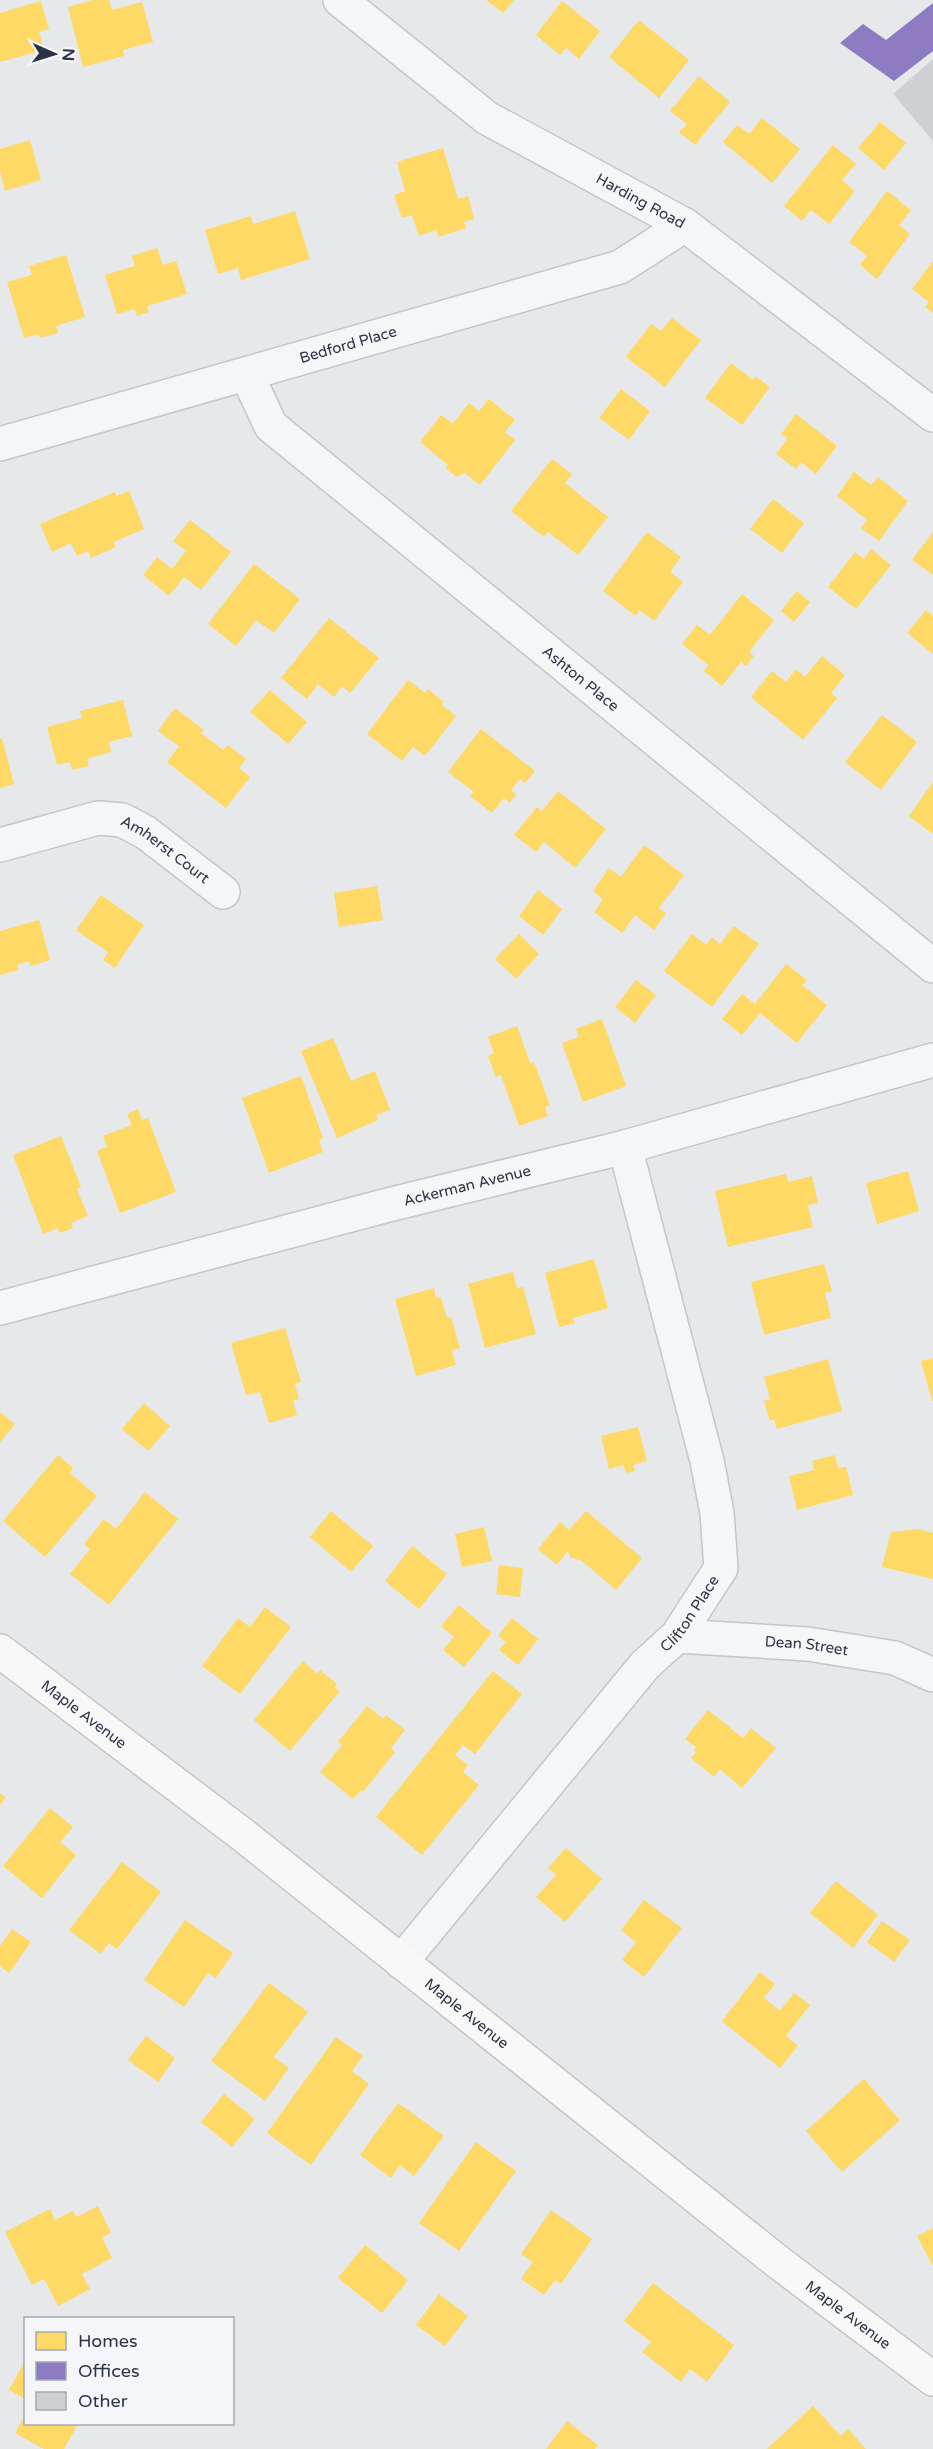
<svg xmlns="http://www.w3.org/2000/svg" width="933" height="2449" font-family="'Varela Round',sans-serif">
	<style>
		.homes { fill: #ffd966 }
		.offices { fill: #8e7cc3 }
		.building { fill: #ced0d3 }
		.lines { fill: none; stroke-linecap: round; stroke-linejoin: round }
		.minor-casing { stroke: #c4c6c8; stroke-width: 36 }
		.tertiary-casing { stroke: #c4c6c8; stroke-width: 36 }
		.primary-casing { stroke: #c2c5c8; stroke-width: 36 }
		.minor { stroke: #f5f6f7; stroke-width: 33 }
		.tertiary { stroke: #f5f6f7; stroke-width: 33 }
		.primary { stroke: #f8f8f8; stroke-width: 33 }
		.labels { text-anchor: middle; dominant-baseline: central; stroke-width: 6; stroke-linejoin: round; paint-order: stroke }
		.street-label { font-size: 15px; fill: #2b3445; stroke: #f4f6f9 }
	</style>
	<rect width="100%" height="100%" fill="#e6e8ea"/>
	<path class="homes" d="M 93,0 L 109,0 L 112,10 L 142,2 L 153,42 L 123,50 L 124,56 L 83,67 L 68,7 Z
		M 486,0 L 514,0 L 503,13 Z
		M 41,1 L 49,29 L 39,32 L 44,50 L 0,62 L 0,13 Z
		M 562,1 L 600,31 L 579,59 L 566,48 L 560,55 L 536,35 Z
		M 639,20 L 689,60 L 659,98 L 609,57 Z
		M 699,76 L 730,102 L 695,145 L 679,132 L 687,124 L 670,111 Z
		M 762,118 L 800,149 L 772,183 L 723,142 L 737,125 L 749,134 Z
		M 880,122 L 906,143 L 884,170 L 858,148 Z
		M 30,140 L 41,180 L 5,191 L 0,171 L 0,149 Z
		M 833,145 L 856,164 L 842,180 L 855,191 L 829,224 L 811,210 L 802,221 L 784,206 Z
		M 443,148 L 458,199 L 468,196 L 474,219 L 464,222 L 466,228 L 438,237 L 436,230 L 419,236 L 412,215 L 402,218 L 394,195 L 405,191 L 397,162 Z
		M 887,191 L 911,210 L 899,225 L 910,234 L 877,279 L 860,265 L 867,256 L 849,242 Z
		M 295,211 L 310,259 L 241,280 L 238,268 L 218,274 L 205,230 L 251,216 L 253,224 Z
		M 157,248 L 163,265 L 176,261 L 187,294 L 147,306 L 149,312 L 137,316 L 135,309 L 117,314 L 105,275 L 135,266 L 132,256 Z
		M 66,255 L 85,317 L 56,326 L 58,333 L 40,338 L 38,334 L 24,338 L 7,282 L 32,275 L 29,266 Z
		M 933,261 L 933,313 L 925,307 L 929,302 L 912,289 Z
		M 672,318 L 701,340 L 665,387 L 626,357 L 651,324 L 661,331 Z
		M 731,363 L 753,380 L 755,376 L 770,387 L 742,425 L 705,398 Z
		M 621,389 L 650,411 L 629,440 L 599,418 Z
		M 489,399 L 515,420 L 505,432 L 515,440 L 480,485 L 465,473 L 457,477 L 445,468 L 448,465 L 420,442 L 441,415 L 453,424 L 469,403 L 479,411 Z
		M 796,414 L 837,446 L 816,474 L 801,462 L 796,469 L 776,454 L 788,438 L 781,434 Z
		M 552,459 L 572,474 L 565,483 L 608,517 L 578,555 L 548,532 L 544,537 L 511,511 Z
		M 854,472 L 871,485 L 878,477 L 908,501 L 879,541 L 861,528 L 867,520 L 837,496 Z
		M 129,491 L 144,529 L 114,542 L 116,547 L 91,558 L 88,551 L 77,556 L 71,543 L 52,552 L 40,524 L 115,492 L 116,496 Z
		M 773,499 L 804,523 L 782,553 L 750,529 Z
		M 190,520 L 231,552 L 201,590 L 184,577 L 169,596 L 143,575 L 157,557 L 172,569 L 186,551 L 173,541 Z
		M 647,532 L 681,557 L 670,572 L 683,582 L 654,621 L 639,610 L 636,616 L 603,591 Z
		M 933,532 L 933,575 L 912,560 Z
		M 871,549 L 891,565 L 856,609 L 828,587 L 855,552 L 864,559 Z
		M 254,564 L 300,599 L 274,633 L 256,620 L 236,646 L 208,624 Z
		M 797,591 L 810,602 L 794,622 L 781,611 Z
		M 742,594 L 774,620 L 749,652 L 754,656 L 746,666 L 741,662 L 722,686 L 704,671 L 708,665 L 682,644 L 697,625 L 710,635 Z
		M 926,610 L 933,616 L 933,654 L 907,633 Z
		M 329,618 L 379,658 L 350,693 L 342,686 L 334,697 L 318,684 L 307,699 L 281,678 Z
		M 822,656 L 845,675 L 831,693 L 837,698 L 803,740 L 751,697 L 772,671 L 786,682 L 796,669 L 805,677 Z
		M 408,680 L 425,693 L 428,689 L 444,702 L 442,705 L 456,716 L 425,756 L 413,747 L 402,761 L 367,734 Z
		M 270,690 L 307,722 L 288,744 L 250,712 Z
		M 123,700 L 132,736 L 109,742 L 111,752 L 87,759 L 89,766 L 72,770 L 70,762 L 57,765 L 47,727 L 82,718 L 80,711 Z
		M 175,708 L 204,730 L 201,733 L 223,750 L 228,745 L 246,759 L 239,768 L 250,777 L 226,808 L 167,762 L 179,746 L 158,731 Z
		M 882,715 L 917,742 L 881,790 L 845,762 Z
		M 481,729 L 535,771 L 525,783 L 520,779 L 511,790 L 516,794 L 510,803 L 504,798 L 492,813 L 470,796 L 474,792 L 448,772 Z
		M 2,738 L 14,784 L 0,788 L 0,739 Z
		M 933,782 L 933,834 L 909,816 Z
		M 558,791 L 606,829 L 575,868 L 544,842 L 536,852 L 514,835 L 537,807 L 542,811 Z
		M 644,845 L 684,875 L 659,908 L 666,913 L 654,930 L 635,915 L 622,933 L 594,912 L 603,899 L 593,891 L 609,868 L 621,877 Z
		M 377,886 L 383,920 L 339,927 L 334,893 Z
		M 538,890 L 562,909 L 543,935 L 519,916 Z
		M 101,895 L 144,925 L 115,968 L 103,960 L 108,952 L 76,930 Z
		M 39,920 L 50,960 L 31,966 L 29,961 L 17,965 L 18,970 L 0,975 L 0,931 Z
		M 734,926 L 759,944 L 712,1007 L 664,971 L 692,934 L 706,945 L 712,937 L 720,944 Z
		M 519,934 L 539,954 L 516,979 L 495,959 Z
		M 786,964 L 807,980 L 802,985 L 827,1005 L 797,1043 L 760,1013 L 742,1035 L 722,1019 L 742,994 L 755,1004 Z
		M 636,980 L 656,995 L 635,1023 L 615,1007 Z
		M 602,1019 L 626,1086 L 583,1102 L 562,1043 L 579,1037 L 576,1029 Z
		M 517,1026 L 530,1063 L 534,1062 L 550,1105 L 545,1107 L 548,1116 L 519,1126 L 501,1075 L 496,1077 L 488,1056 L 494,1053 L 488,1037 Z
		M 333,1038 L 351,1081 L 375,1071 L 390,1110 L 376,1115 L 378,1120 L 337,1138 L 301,1051 Z
		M 301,1076 L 323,1138 L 319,1140 L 323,1152 L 269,1173 L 242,1098 Z
		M 138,1109 L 142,1120 L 148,1118 L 176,1192 L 120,1213 L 97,1151 L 107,1147 L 103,1136 L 132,1125 L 127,1114 Z
		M 61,1136 L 81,1187 L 77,1189 L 88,1216 L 71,1223 L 73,1228 L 60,1233 L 58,1228 L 43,1234 L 13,1155 Z
		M 908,1171 L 919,1211 L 877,1224 L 866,1183 Z
		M 786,1174 L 788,1182 L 812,1176 L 818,1203 L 808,1205 L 813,1227 L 728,1247 L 715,1191 Z
		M 594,1259 L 608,1308 L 573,1318 L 575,1323 L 559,1327 L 545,1273 Z
		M 824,1264 L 832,1291 L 825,1293 L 831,1318 L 764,1335 L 751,1282 Z
		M 513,1272 L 517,1288 L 523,1287 L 536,1334 L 485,1348 L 468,1284 Z
		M 434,1288 L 436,1298 L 441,1297 L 447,1318 L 451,1317 L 460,1348 L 452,1350 L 456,1365 L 416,1376 L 395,1299 Z
		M 285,1328 L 301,1382 L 295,1384 L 299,1399 L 293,1401 L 297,1415 L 269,1423 L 260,1392 L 246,1395 L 231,1343 Z
		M 933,1358 L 933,1401 L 932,1401 L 921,1361 Z
		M 828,1359 L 842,1411 L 777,1429 L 774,1419 L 770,1421 L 764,1401 L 770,1399 L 764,1377 Z
		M 144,1403 L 170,1426 L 148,1451 L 122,1429 Z
		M 0,1412 L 15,1424 L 0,1442 Z
		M 638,1427 L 647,1461 L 633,1465 L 635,1471 L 626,1473 L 623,1465 L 609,1469 L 601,1436 Z
		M 58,1455 L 73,1468 L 70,1473 L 97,1496 L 45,1557 L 3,1521 Z
		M 835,1455 L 838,1468 L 846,1467 L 853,1495 L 797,1510 L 789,1476 L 814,1470 L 812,1461 Z
		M 145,1492 L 178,1519 L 109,1605 L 70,1574 L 90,1549 L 84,1544 L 104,1519 L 116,1529 Z
		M 331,1511 L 373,1546 L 351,1572 L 310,1537 Z
		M 586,1511 L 642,1558 L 616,1590 L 582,1561 L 570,1557 L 568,1551 L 557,1565 L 538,1549 L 560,1522 L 569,1530 Z
		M 484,1527 L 492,1561 L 462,1567 L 455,1534 Z
		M 919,1529 L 933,1533 L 933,1579 L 882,1567 L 891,1532 Z
		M 412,1546 L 447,1574 L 419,1609 L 385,1581 Z
		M 499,1565 L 523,1568 L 520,1597 L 496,1594 Z
		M 459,1605 L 492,1633 L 464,1667 L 443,1650 L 454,1637 L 441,1626 Z
		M 265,1607 L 291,1627 L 240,1694 L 202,1666 L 238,1618 L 250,1627 Z
		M 512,1618 L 538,1639 L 518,1665 L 499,1650 L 506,1642 L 498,1636 Z
		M 303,1661 L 317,1674 L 320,1670 L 337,1684 L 334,1687 L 340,1691 L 290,1751 L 254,1720 Z
		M 493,1671 L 522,1694 L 475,1754 L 463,1745 L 455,1755 L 468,1765 L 463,1772 L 479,1785 L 422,1855 L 376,1817 Z
		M 367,1706 L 383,1719 L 386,1715 L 405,1730 L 391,1748 L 395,1752 L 363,1792 L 361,1790 L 353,1799 L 320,1772 L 342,1745 L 338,1742 Z
		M 708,1710 L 743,1738 L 751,1728 L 776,1748 L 742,1788 L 720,1769 L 714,1777 L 691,1758 L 696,1753 L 694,1750 L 696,1747 L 685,1739 Z
		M 0,1793 L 6,1798 L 0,1805 Z
		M 50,1808 L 73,1827 L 60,1842 L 76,1855 L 42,1898 L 3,1866 Z
		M 566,1848 L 602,1879 L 565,1922 L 536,1897 L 556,1875 L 548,1868 Z
		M 122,1862 L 161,1892 L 117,1949 L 109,1943 L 101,1954 L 69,1930 Z
		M 836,1881 L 878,1915 L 853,1948 L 810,1913 Z
		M 644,1900 L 682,1928 L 644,1977 L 622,1960 L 636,1942 L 621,1930 Z
		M 185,1920 L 233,1953 L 216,1978 L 208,1973 L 184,2007 L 144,1980 Z
		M 882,1921 L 910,1940 L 894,1962 L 867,1942 Z
		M 12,1929 L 31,1942 L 9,1973 L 0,1966 L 0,1946 Z
		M 760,1972 L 775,1984 L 764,1998 L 780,2011 L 794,1993 L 810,2005 L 786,2036 L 798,2046 L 780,2068 L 722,2021 Z
		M 269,1983 L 308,2012 L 274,2057 L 289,2068 L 265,2101 L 211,2061 Z
		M 146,2036 L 175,2058 L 158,2082 L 128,2060 Z
		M 336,2037 L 363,2056 L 352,2071 L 369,2084 L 311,2165 L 267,2133 Z
		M 864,2079 L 900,2120 L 842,2172 L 806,2131 Z
		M 224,2094 L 255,2119 L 232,2147 L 201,2122 Z
		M 398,2103 L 444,2136 L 414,2176 L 400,2165 L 391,2178 L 360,2155 Z
		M 476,2142 L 516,2171 L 459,2251 L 419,2223 Z
		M 98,2206 L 111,2233 L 102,2237 L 112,2258 L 82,2274 L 90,2289 L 58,2306 L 44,2279 L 32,2285 L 5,2232 L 50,2209 L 55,2220 L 73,2211 L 77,2217 Z
		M 551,2210 L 592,2239 L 561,2284 L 555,2280 L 544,2295 L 521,2279 L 533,2262 L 521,2254 Z
		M 933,2228 L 933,2266 L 917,2236 Z
		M 365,2245 L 408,2280 L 382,2313 L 338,2278 Z
		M 653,2283 L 734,2345 L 707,2382 L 690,2369 L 681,2382 L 642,2352 L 651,2342 L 624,2321 Z
		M 439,2294 L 468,2316 L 445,2346 L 416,2325 Z
		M 26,2359 L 26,2399 L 9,2390 Z
		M 813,2406 L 841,2436 L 848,2429 L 866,2449 L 767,2449 Z
		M 26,2414 L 26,2424 L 78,2424 L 64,2449 L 44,2449 L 15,2433 Z
		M 567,2421 L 598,2445 L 595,2449 L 546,2449 Z"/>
	<path class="offices" d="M 933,3 L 933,51 L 894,81 L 840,43 L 863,24 L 886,40 Z"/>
	<path class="building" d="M 933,59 L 933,141 L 893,94 Z"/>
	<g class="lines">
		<defs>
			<g id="minor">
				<path id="s1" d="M 340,0 L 487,118 L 685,225 L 933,415"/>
				<path id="s2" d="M 247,375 L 271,426 L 933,966"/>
				<path id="s3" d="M 0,444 L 620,267 L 685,225"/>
				<path id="s4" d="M 0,845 L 98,818 L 122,820 L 145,832 L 223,892"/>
				<path id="s5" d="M 677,1636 L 808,1644 L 895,1658 L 933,1675"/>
				<path id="s6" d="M 401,1962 L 645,1665 L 677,1636 L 721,1568 L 717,1513 L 707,1461 L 625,1147"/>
			</g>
			<g id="tertiary">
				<path id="s7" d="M 0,1308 L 388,1205 L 625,1147 L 933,1060"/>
			</g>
			<g id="primary">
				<path id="s8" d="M 0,1651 L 243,1835 L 778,2262 L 933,2379"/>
			</g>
		</defs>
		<use href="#minor" class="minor-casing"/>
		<use href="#tertiary" class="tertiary-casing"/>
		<use href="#primary" class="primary-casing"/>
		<use href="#minor" class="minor"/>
		<use href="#tertiary" class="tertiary"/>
		<use href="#primary" class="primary"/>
	</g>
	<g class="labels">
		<g class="street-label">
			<text stroke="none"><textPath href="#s1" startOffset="363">Harding Road</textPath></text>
			<text stroke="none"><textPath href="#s3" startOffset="362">Bedford Place</textPath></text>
			<text stroke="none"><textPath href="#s2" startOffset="456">Ashton Place</textPath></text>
			<text stroke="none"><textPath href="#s4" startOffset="178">Amherst Court</textPath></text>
			<text stroke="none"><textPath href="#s7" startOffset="483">Ackerman Avenue</textPath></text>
			<text stroke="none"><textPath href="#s6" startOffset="453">Clifton Place</textPath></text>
			<text stroke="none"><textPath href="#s5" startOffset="130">Dean Street</textPath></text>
			<text stroke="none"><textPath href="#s8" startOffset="105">Maple Avenue</textPath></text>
			<text stroke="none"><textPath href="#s8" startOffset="591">Maple Avenue</textPath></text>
			<text stroke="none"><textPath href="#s8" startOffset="1077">Maple Avenue</textPath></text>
		</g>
	</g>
	<rect x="24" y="2317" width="210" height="108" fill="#f4f6f9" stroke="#a4a8b1" stroke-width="1.5"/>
	<rect x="36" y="2332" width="30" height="18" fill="#ffd966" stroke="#a4a8b1" stroke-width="1.5"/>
	<text x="78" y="2347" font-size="18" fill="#2b3445">Homes</text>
	<rect x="36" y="2362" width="30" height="18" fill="#8e7cc3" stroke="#a4a8b1" stroke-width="1.5"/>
	<text x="78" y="2377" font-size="18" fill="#2b3445">Offices</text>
	<rect x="36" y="2392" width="30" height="18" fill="#ced0d3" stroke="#a4a8b1" stroke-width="1.5"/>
	<text x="78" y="2407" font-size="18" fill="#2b3445">Other</text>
	<g transform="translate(54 54) rotate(93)" stroke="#f4f6f9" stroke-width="4.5" paint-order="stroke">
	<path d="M0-4.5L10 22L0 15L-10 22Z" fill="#2b3445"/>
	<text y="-9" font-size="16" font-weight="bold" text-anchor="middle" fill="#2b3445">N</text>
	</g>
</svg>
